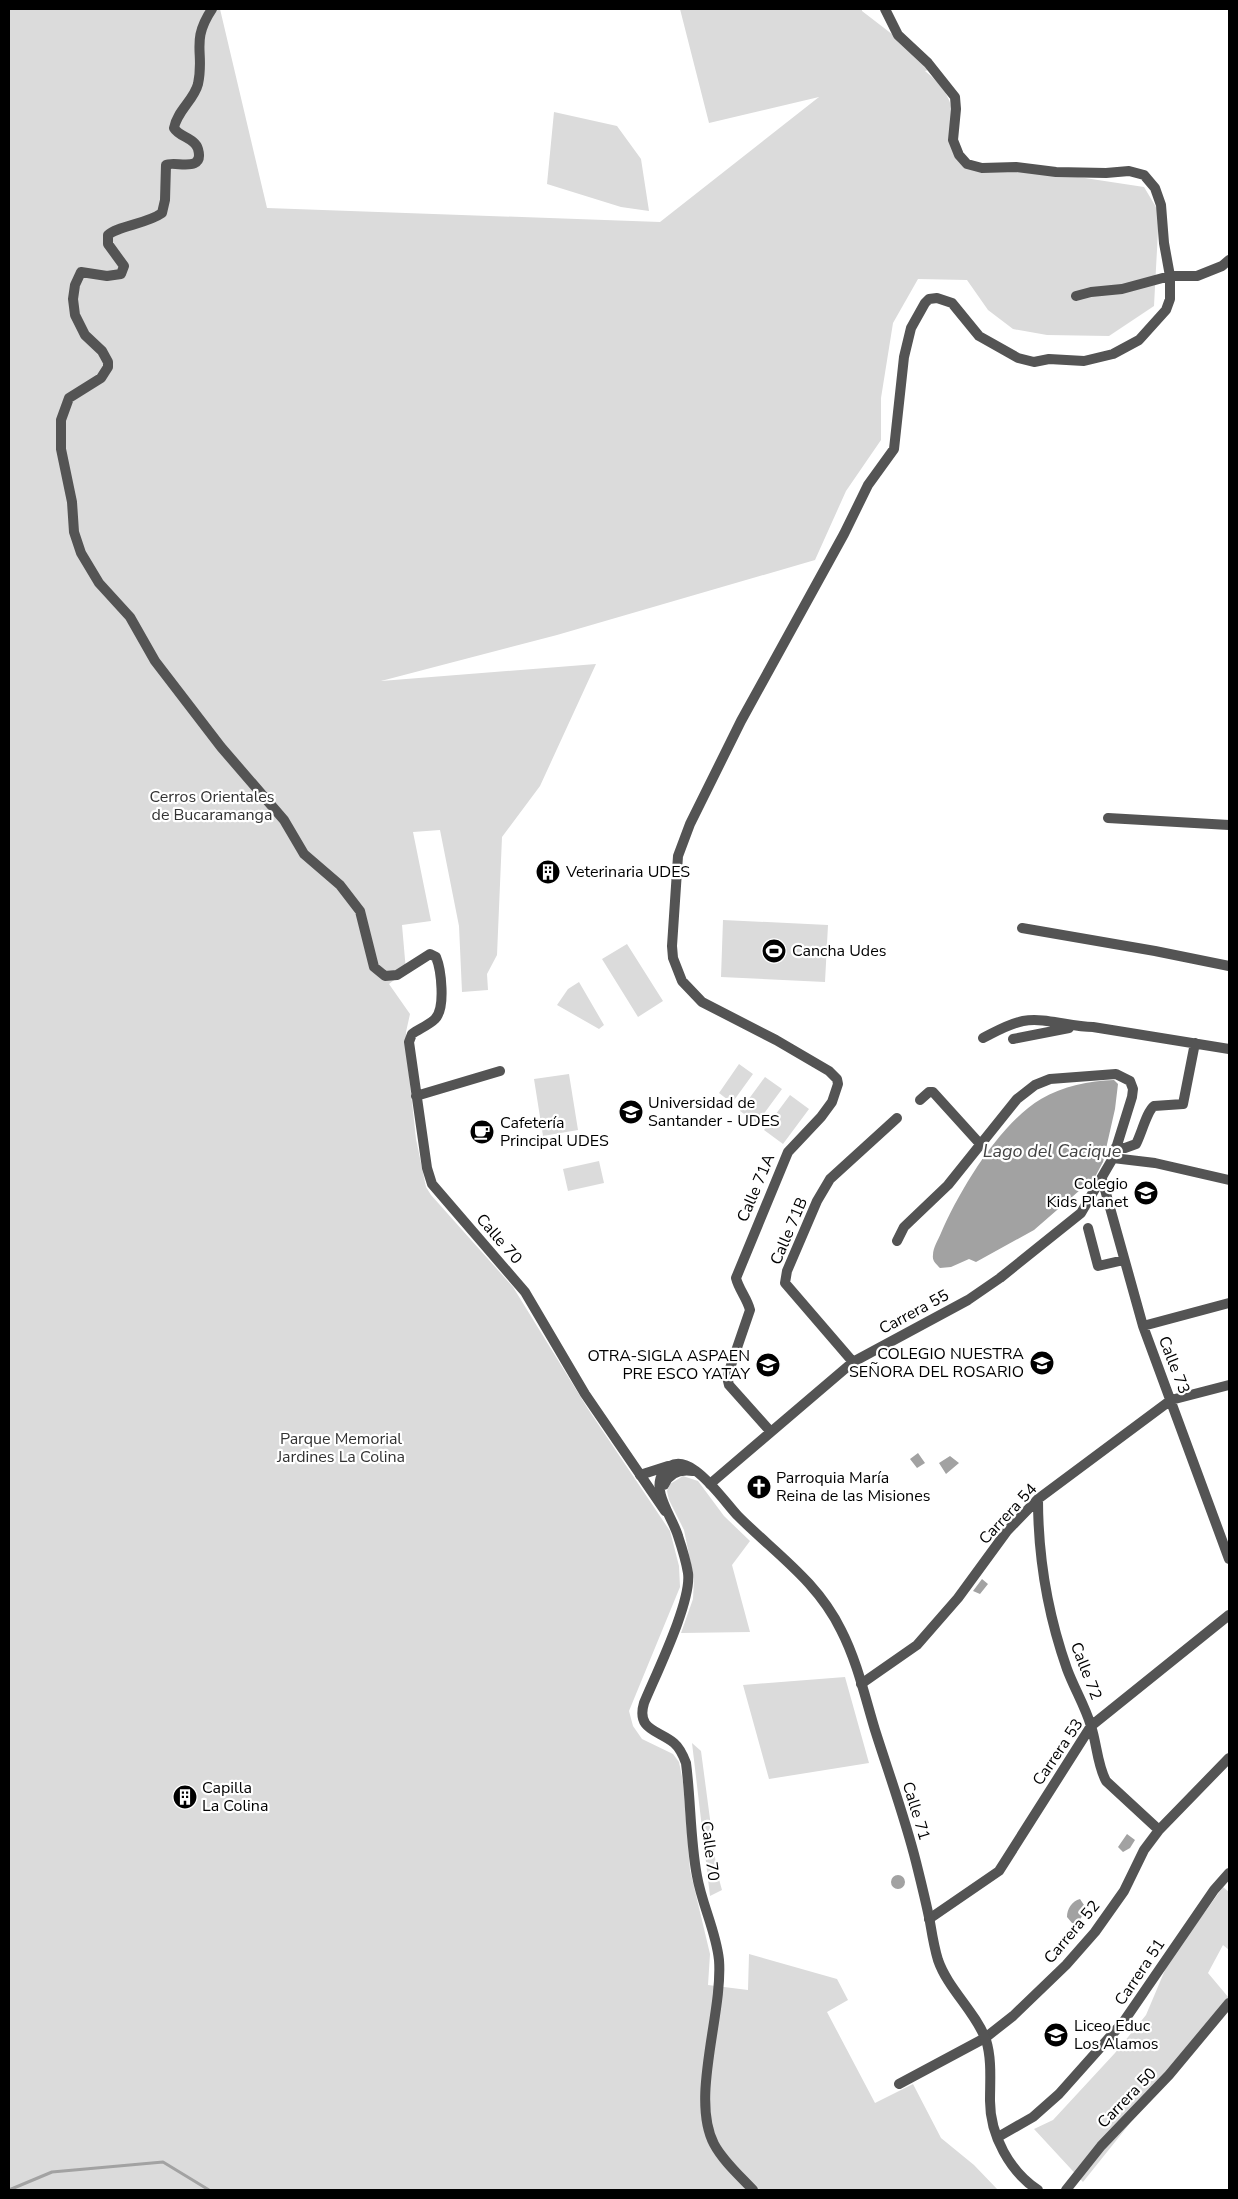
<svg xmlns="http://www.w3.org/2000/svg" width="1238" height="2199" font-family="'Nunito Sans',sans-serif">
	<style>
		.green { fill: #dbdbdb }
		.water { fill: #a2a2a2 }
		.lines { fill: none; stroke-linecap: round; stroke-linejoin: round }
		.stream { stroke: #a2a2a2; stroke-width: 3 }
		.minor { stroke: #545454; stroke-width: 10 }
		.tertiary { stroke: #545454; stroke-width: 10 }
		.labels { text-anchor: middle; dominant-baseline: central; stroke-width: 4.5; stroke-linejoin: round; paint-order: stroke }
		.park-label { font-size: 16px; fill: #323232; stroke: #fff }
		.poi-label { font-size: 16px; fill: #000; stroke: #fff; text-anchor: start }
		.street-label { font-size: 16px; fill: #000; stroke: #fff }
		.water-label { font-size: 18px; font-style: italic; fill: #434343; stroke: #fff }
	</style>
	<rect width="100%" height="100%" fill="#fff"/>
	<path class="green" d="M 9,9 L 220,9 L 267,208 L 660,222 L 819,97 L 709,123 L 680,9 L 862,9 L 862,11 L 936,68 L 925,71 C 958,97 954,118 955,157 L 986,172 L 1032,170 L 1144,187 L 1159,212 L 1154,306 L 1109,336 L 1047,335 L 1013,329 L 988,310 L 967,280 L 918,279 L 893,323 L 881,398 L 881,440 L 846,491 L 815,560 L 557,635 L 381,681 L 596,664 L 540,786 L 502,837 L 497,955 L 487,974 L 488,990 L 462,992 L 459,926 L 440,830 L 413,832 L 431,921 L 402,925 L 406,971 L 389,984 L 410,1014 L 406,1032 L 407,1057 L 416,1139 L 426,1187 L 431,1195 L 513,1287 L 588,1409 L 670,1531 L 679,1566 L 680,1587 L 629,1711 L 633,1726 L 642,1739 L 673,1754 L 679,1762 L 683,1782 L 690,1870 L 710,1954 L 708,1985 L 748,1990 L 749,1954 L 837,1979 L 848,2000 L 827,2012 L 875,2103 L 913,2084 L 941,2138 L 974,2165 L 998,2190 L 9,2190 Z
		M 554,112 L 617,126 L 641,159 L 649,211 L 621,207 L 547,184 Z
		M 723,920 L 828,925 L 825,982 L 721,977 Z
		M 627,944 L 663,1001 L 638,1017 L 602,959 Z
		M 579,982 L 604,1025 L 599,1029 L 557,1005 L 568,989 Z
		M 739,1064 L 753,1074 L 732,1103 L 719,1093 Z
		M 569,1074 L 578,1130 L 543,1136 L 534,1079 Z
		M 765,1077 L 782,1089 L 757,1123 L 740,1111 Z
		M 790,1095 L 809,1109 L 783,1144 L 764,1130 Z
		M 599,1161 L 604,1183 L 568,1191 L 563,1169 Z
		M 683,1476 L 698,1481 L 724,1516 L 750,1541 L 732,1565 L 750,1632 L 681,1633 L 693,1599 L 694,1579 L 684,1530 L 669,1500 L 667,1491 L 670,1484 Z
		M 845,1677 L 869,1763 L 769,1779 L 743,1685 Z
		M 692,1743 L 701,1751 L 717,1872 L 722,1890 L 710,1896 Z
		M 1223,1887 L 1229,1892 L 1229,1950 L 1223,1945 L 1208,1973 L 1229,1998 L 1229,2009 L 1131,2122 L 1083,2182 L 1034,2129 L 1053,2120 L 1115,2053 L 1146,2015 L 1168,1963 Z"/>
	<path class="water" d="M 1114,1080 L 1118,1084 L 1115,1109 L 1103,1162 L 1095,1177 L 1034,1230 L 976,1262 L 969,1259 L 951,1267 L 940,1268 C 936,1264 932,1261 933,1255 C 933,1248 938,1240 941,1233 C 959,1191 1000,1123 1041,1099 C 1063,1086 1089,1081 1114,1080 Z
		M 918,1453 L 925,1463 L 917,1468 L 910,1459 Z
		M 950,1456 L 959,1463 L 946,1474 L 939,1463 Z
		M 982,1579 L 988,1584 L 980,1594 L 973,1591 Z
		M 1127,1834 L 1135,1840 L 1130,1848 L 1123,1852 L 1118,1847 Z
		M891 1882a7 7 0 1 1 14 0a7 7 0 1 1-14 0Z
		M 1080,1899 L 1086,1908 L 1081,1918 L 1076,1924 L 1072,1923 L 1067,1917 C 1067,1909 1072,1901 1080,1899 Z"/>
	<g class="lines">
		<path class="stream" d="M 9,2190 L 52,2172 L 163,2162 L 209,2190"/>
		<path class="minor" d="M 212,9 C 190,42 205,52 198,84 C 194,100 177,111 174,128 C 179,137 195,138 198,149 C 205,174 174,160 166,165 L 165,200 L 162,213 C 147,224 117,226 108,235 L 108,244 L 124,266 L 121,274 L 107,276 L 81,272 L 75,285 L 73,299 L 75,315 L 85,335 L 102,351 L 108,362 L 108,367 L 101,378 L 69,398 L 61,420 L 61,449 L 72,502 L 74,532 L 81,553 L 99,583 L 130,617 L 155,661 L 221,747 L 284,820 L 304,854 L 340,885 L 360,911 L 374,967 L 385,976 L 397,975 L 430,954 L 436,957 C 441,969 446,1008 435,1019 C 429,1025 419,1029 412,1034 L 409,1042 L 427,1168 L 432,1184 L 525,1292 L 585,1394 L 665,1511
			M 1076,296 L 1091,292 L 1122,289 L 1170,276 L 1197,276 L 1222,266 L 1229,260
			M 1108,818 L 1229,825
			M 1022,928 L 1155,951 L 1229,966
			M 983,1038 C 995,1032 1008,1024 1023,1021 C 1045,1017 1070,1027 1093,1027 L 1229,1049
			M 1013,1039 L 1069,1028
			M 416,1096 L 500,1071
			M 920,1100 L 929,1092 L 933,1092 L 981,1145
			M 1116,1147 L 1125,1148 L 1136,1144 C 1141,1135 1147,1111 1154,1106 L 1183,1104 L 1195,1043
			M 1113,1158 L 1155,1163 L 1229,1180
			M 1102,1179 L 1143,1326 L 1229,1559
			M 1088,1228 L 1098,1266 L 1124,1260
			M 1143,1326 L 1229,1303
			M 853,1362 L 785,1283 L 787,1271 L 817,1201 L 830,1179 L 897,1118
			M 771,1432 L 729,1385 L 727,1377 L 750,1310 C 747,1298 739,1290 736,1278 L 788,1152 L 821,1117 L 832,1102 L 838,1084 L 837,1079 L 829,1071 L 776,1040 L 702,1002 L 682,981 L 673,958 L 672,946 L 678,856 L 690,824 L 741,721 L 844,534 L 868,485 L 894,449 L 904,357 L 911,328 L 925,303 L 929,299 L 937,298 L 952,303 L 979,336 L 1018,358 L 1034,362 L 1049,359 L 1084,361 L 1113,354 L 1139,340 L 1166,310 L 1170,299 L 1170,276 L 1164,243 L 1161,205 L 1155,188 L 1144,175 L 1129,171 L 1106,173 L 1056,172 L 1016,167 L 982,168 L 967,164 L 959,155 L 953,140 L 956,109 L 955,97 L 928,63 L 898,35 L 885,9
			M 710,1484 L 853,1362 L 968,1300 L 1000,1278 L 1081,1213 L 1113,1158 L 1132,1097 L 1133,1089 L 1130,1081 L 1116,1074 L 1050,1079 L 1035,1085 L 1017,1099 L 948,1185 L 904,1227 L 897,1241
			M 1038,1499 C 1038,1556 1048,1615 1067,1669 C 1074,1688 1085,1706 1091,1726 C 1097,1744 1097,1764 1106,1781 L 1159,1830
			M 861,1684 L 917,1645 L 958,1598 L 1007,1531 L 1038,1499 L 1171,1400 L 1229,1385
			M 929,1919 L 999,1871 L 1091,1726 L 1229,1615
			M 899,2084 L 985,2038 L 1013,2016 L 1066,1965 L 1095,1932 L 1124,1891 L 1144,1850 L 1159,1830 L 1229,1758
			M 998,2137 L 1033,2117 L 1059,2094 L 1124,2021 L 1214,1890 L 1229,1873"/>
		<path class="tertiary" d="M 640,1475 L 668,1466
			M 664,1485 C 669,1473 680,1469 693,1471
			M 753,2190 C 740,2176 723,2161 714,2144 C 690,2098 723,2014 719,1960 C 716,1931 702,1905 697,1876 C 690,1839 691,1801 686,1763 C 683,1755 680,1748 674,1743 C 658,1730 636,1730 644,1703 C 656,1674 692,1601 688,1573 C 686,1561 682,1548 678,1536 C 673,1518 651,1491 663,1473 C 685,1441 724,1502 738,1516 C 776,1554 817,1581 841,1630 C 857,1661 865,1697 875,1730 C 889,1774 905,1818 916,1862 C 921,1882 926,1902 930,1922 C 932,1934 934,1947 938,1960 C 948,1989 975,2011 986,2040 C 992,2059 990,2081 990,2101 C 990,2135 1010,2172 1038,2190
			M 1066,2190 L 1101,2146 L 1169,2075 L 1229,2003"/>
	</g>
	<defs>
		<symbol id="building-disc" viewBox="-11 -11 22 22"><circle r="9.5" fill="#000" stroke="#fff"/><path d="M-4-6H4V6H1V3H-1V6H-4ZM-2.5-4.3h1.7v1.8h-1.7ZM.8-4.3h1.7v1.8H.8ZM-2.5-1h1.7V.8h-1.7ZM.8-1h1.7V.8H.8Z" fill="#fff"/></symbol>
		<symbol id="stadium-disc" viewBox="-11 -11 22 22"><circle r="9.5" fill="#000" stroke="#fff"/><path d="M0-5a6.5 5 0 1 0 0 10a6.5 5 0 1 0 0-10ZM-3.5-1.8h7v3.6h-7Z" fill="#fff"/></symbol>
		<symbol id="university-disc" viewBox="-11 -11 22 22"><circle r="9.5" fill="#000" stroke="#fff"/><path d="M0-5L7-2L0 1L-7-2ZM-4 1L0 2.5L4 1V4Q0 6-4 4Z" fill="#fff"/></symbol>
		<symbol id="cafe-disc" viewBox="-11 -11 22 22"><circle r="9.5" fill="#000" stroke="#fff"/><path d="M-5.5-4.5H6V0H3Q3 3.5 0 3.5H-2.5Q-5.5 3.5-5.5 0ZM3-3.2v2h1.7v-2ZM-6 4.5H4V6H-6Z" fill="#fff"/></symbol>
		<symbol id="school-disc" viewBox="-11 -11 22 22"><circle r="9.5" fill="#000" stroke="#fff"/><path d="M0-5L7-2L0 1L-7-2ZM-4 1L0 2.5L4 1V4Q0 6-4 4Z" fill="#fff"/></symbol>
		<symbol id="church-disc" viewBox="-11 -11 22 22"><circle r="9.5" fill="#000" stroke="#fff"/><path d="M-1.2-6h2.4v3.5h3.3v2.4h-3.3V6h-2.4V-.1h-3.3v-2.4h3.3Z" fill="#fff"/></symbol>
	</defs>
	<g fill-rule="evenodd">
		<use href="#building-disc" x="534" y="858" width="28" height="28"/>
		<use href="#stadium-disc" x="760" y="937" width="28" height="28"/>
		<use href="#university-disc" x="617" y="1098" width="28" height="28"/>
		<use href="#cafe-disc" x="468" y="1118" width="28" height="28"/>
		<use href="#school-disc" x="1132" y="1179" width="28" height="28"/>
		<use href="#school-disc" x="1028" y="1349" width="28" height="28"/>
		<use href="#school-disc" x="754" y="1351" width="28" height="28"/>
		<use href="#church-disc" x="745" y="1473" width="28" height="28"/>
		<use href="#building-disc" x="171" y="1783" width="28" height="28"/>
		<use href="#school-disc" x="1042" y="2021" width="28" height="28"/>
	</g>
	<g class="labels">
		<g class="park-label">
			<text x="212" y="797">Cerros Orientales<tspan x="212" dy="18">de Bucaramanga</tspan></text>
			<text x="341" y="1439">Parque Memorial<tspan x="341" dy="18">Jardines La Colina</tspan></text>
		</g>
		<g class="poi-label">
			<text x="566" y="872">Veterinaria UDES</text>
			<text x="792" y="951">Cancha Udes</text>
			<text x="648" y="1103">Universidad de<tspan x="648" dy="18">Santander - UDES</tspan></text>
			<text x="500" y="1123">Cafetería<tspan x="500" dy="18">Principal UDES</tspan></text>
			<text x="1128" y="1184" text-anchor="end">Colegio<tspan x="1128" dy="18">Kids Planet</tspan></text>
			<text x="1024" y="1354" text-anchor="end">COLEGIO NUESTRA<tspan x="1024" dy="18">SEÑORA DEL ROSARIO</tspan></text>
			<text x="750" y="1356" text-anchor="end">OTRA-SIGLA ASPAEN<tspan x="750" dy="18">PRE ESCO YATAY</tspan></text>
			<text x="776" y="1478">Parroquia María<tspan x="776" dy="18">Reina de las Misiones</tspan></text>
			<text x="202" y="1788">Capilla<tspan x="202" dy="18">La Colina</tspan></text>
			<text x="1074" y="2026">Liceo Educ<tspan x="1074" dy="18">Los Alamos</tspan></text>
		</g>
		<g class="street-label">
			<text transform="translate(756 1188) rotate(-67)">Calle 71A</text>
			<text transform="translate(789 1231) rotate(-67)">Calle 71B</text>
			<text transform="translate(499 1239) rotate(49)">Calle 70</text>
			<text transform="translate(914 1312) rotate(-28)">Carrera 55</text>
			<text transform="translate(1174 1365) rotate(69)">Calle 73</text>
			<text transform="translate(1008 1514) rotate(-47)">Carrera 54</text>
			<text transform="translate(1086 1671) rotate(69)">Calle 72</text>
			<text transform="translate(1058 1752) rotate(-56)">Carrera 53</text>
			<text transform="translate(916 1811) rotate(73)">Calle 71</text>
			<text transform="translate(710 1851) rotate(83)">Calle 70</text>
			<text transform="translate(1072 1932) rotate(-50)">Carrera 52</text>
			<text transform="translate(1140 1972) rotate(-56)">Carrera 51</text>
			<text transform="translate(1127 2098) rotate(-46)">Carrera 50</text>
		</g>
		<g class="water-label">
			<text x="1052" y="1151">Lago del Cacique</text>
		</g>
	</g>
	<rect width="1238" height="2199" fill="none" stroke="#000000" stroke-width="20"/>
</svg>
